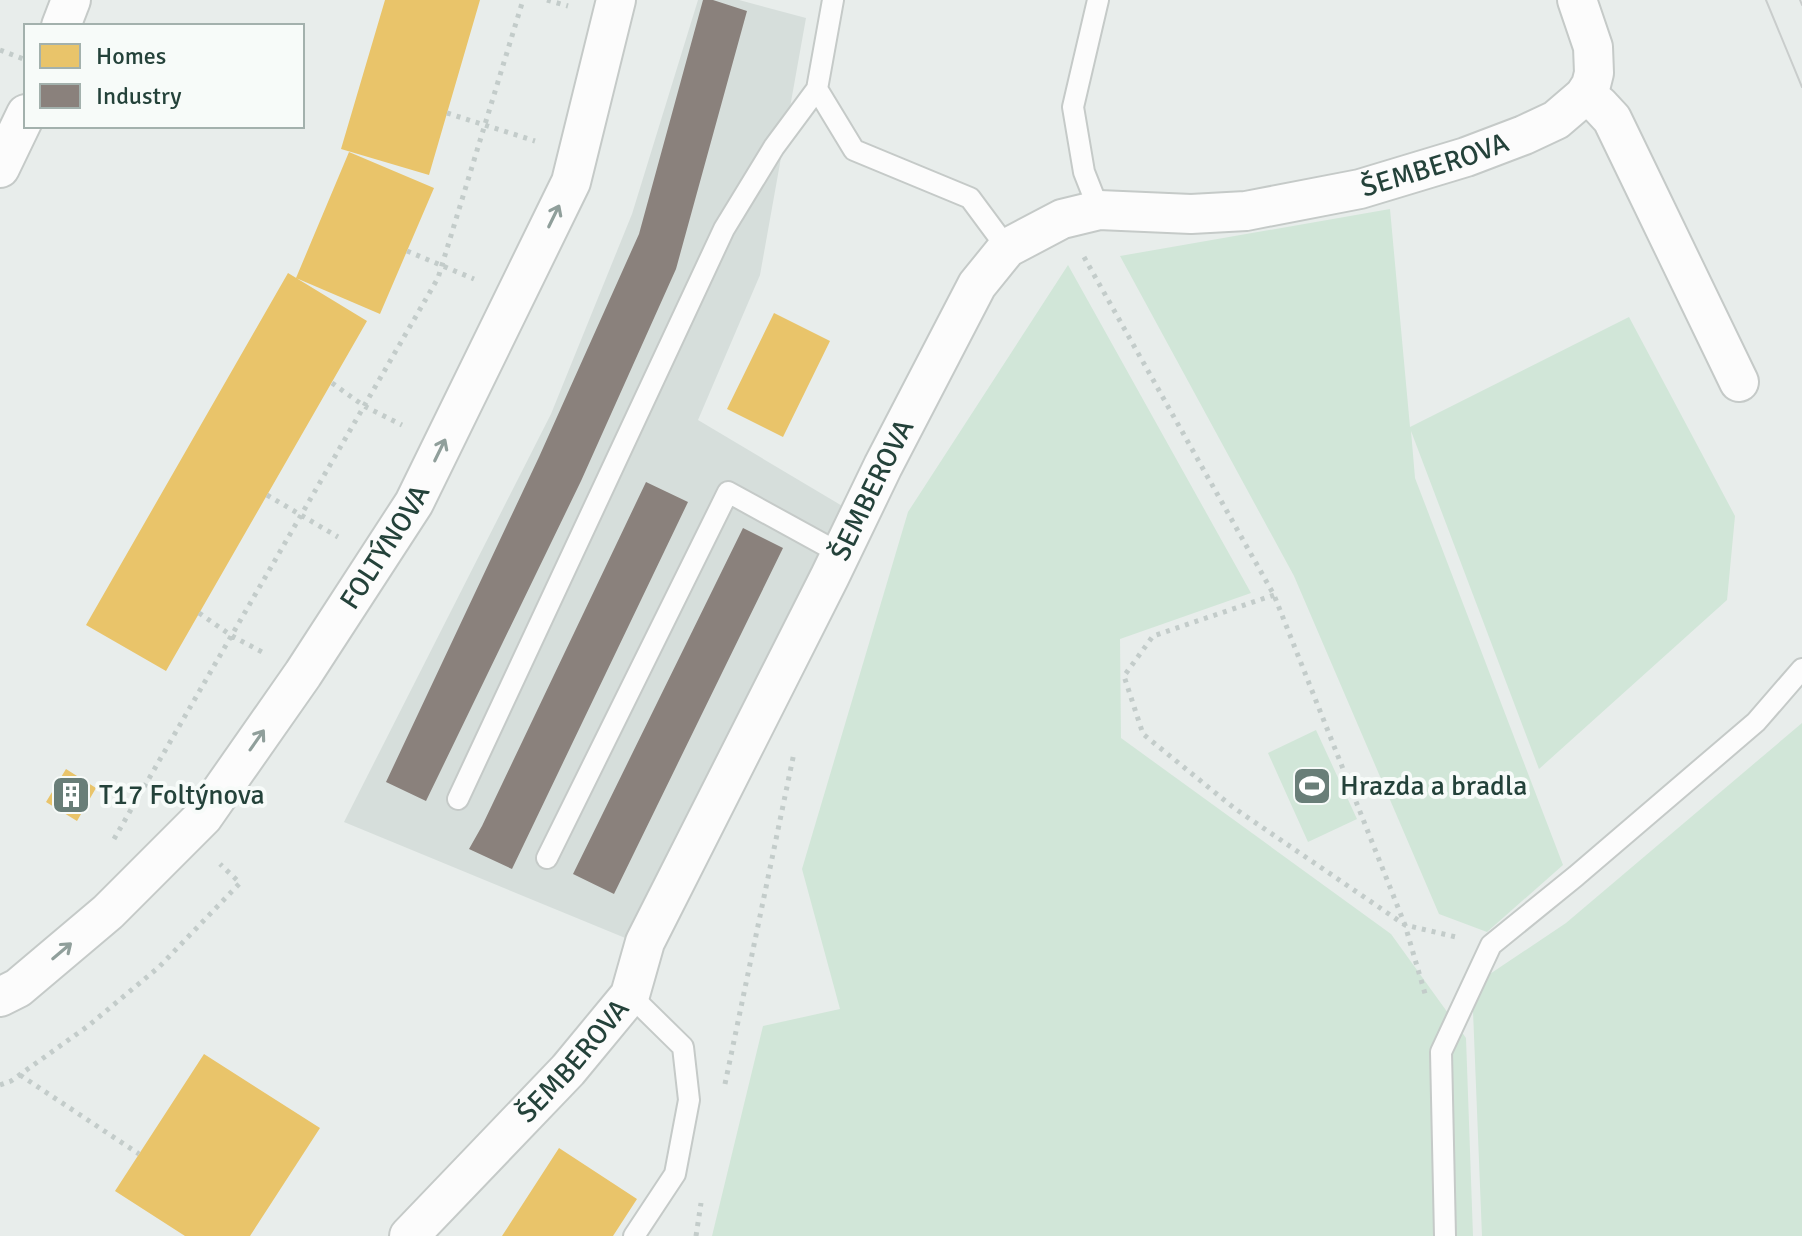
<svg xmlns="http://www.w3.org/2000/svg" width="1802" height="1236" font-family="Signika,sans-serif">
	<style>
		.built { fill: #d6dedb }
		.green { fill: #d1e6d8 }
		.homes { fill: #e9c46a }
		.industry { fill: #8a817c }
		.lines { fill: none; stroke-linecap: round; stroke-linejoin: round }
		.service-casing { stroke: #c5cac8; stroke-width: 24 }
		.minor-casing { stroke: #c5cac8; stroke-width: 42 }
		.path { stroke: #c3ccca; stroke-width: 5; stroke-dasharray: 4 6; stroke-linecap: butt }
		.service { stroke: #fcfcfc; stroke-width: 20 }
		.minor { stroke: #fcfcfc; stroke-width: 38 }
		.tram { stroke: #c9cdcc; stroke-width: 2 }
		.oneway { stroke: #909f9b }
		.labels { text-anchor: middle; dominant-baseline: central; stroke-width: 8; stroke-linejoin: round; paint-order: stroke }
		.street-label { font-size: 28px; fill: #24423a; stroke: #f7fbf9 }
		.poi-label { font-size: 28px; fill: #24423a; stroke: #f7fbf9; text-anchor: start }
	</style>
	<rect width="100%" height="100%" fill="#e8edeb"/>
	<path class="built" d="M 698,0 L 739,0 L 806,18 L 760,275 L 698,420 L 844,507 L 635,942 L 344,822 L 551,414 L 632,214 Z"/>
	<path class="green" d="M 1390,209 L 1410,427 L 1629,317 L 1735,516 L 1727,600 L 1539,769 L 1411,431 L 1415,478 L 1563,865 L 1487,932 L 1439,914 L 1294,576 L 1120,256 Z
		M 1068,265 L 1251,593 L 1120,639 L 1121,738 L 1391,934 L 1466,1038 L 1473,1236 L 712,1236 L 763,1026 L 840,1009 L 802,869 L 908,512 Z
		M 1802,723 L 1802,1236 L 1482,1236 L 1472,986 L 1566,923 Z
		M 1316,730 L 1357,819 L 1308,842 L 1268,753 Z"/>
	<path class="homes" d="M 385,0 L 480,0 L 429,175 L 341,149 Z
		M 349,152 L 434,188 L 380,314 L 296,278 Z
		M 288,273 L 367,321 L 166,671 L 86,625 Z
		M 774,313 L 830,341 L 783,437 L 727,409 Z
		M 66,769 L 96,788 L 77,821 L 46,802 Z
		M 204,1054 L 320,1128 L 250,1236 L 185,1236 L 115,1191 Z
		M 559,1148 L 637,1199 L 613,1236 L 502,1236 Z"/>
	<path class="industry" d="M 703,0 L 713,0 L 747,11 L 676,269 L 581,481 L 426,801 L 386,782 L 539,457 L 639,234 Z
		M 646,482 L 688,502 L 512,869 L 469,849 L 482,826 Z
		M 743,528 L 783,548 L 614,894 L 573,874 Z"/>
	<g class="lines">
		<defs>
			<path id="service" d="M 1098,0 L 1073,107 L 1084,172 L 1099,210
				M 817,89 L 833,0
				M 458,799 L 724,229 L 774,147 L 817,89 L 854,150 L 970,198 L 1007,248
				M 547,858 L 728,492 L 841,554
				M 630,995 L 683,1047 L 689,1100 L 675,1174 L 634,1236
				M 1445,1236 L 1441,1052 L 1491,945 L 1576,876 L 1756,722 L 1802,669"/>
			<g id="minor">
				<path d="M 61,26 L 71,0"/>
				<path d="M 1584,96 L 1599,105 L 1612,119 L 1739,382"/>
				<path d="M 0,168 L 26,114"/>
				<path id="s1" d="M 0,997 L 18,988 L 108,912 L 203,817 L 303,674 L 414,503 L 571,182 L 616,0"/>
				<path id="s2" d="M 409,1236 L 568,1070 L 630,995 L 645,942 L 830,576 L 883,466 L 977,285 L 1007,248 L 1062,219 L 1099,210 L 1191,214 L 1246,211 L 1360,189 L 1466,157 L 1524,135 L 1556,120 L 1584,96 L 1591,85 L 1594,73 L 1593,47 L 1577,0"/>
			</g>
		</defs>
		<use href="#service" class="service-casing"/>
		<use href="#minor" class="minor-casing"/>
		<path class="path" d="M 547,0 L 568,6
			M 0,50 L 26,60
			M 447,113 L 535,141
			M 407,251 L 474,279
			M 1084,257 L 1274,595 L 1405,925 L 1426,997
			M 332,383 L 364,406 L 402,425
			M 267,495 L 338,537
			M 1274,595 L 1153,636 L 1124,676 L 1143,734 L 1234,808 L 1405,925 L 1456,937
			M 199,613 L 232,636 L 264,653
			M 114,839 L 438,278 L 523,0
			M 20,1075 L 139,1154
			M 725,1084 L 794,753
			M 0,1085 L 11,1081 L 88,1026 L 159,967 L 240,883 L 220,864
			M 696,1236 L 701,1203"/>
		<use href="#service" class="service"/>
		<use href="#minor" class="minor"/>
		<path class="tram" d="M 1766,0 L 1802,87
			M 1800,0 L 1802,5"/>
	</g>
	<defs><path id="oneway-shaft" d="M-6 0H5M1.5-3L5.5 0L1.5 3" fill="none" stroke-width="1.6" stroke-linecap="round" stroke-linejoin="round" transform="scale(2)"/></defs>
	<g class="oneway">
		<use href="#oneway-shaft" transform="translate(554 216) rotate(-64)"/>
		<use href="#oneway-shaft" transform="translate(440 450) rotate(-64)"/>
		<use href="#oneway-shaft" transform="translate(257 740) rotate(-55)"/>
		<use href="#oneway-shaft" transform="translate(62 951) rotate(-40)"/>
	</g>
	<defs>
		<symbol id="stadium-square" viewBox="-11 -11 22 22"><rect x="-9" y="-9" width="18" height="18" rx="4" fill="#697e78" stroke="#f7fbf9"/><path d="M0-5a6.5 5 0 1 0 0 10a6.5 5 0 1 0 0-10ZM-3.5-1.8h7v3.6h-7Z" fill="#fff"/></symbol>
		<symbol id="building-square" viewBox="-11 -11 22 22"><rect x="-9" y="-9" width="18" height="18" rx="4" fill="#697e78" stroke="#f7fbf9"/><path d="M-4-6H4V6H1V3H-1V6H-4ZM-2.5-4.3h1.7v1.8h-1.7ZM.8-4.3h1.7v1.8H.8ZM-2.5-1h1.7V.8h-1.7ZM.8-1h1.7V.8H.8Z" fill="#fff"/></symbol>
	</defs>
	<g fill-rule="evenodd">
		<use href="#stadium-square" x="1290" y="764" width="44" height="44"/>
		<use href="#building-square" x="49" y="773" width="44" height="44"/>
	</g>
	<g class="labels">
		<g class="street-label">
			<text stroke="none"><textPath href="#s2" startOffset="1608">ŠEMBEROVA</textPath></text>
			<text stroke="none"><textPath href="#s2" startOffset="888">ŠEMBEROVA</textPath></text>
			<text stroke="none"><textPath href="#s1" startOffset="598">FOLTÝNOVA</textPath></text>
			<text stroke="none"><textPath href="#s2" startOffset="240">ŠEMBEROVA</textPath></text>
		</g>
		<g class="poi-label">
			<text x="1340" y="786">Hrazda a bradla</text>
			<text x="99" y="795">T17 Foltýnova</text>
		</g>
	</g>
	<rect x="24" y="24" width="280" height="104" fill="#f7fbf9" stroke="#a3b1ad" stroke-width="2"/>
	<rect x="40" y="44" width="40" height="24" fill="#e9c46a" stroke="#a3b1ad" stroke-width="2"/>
	<text x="96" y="64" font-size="24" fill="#24423a">Homes</text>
	<rect x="40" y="84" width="40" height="24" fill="#8a817c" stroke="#a3b1ad" stroke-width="2"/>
	<text x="96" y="104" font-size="24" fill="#24423a">Industry</text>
</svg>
